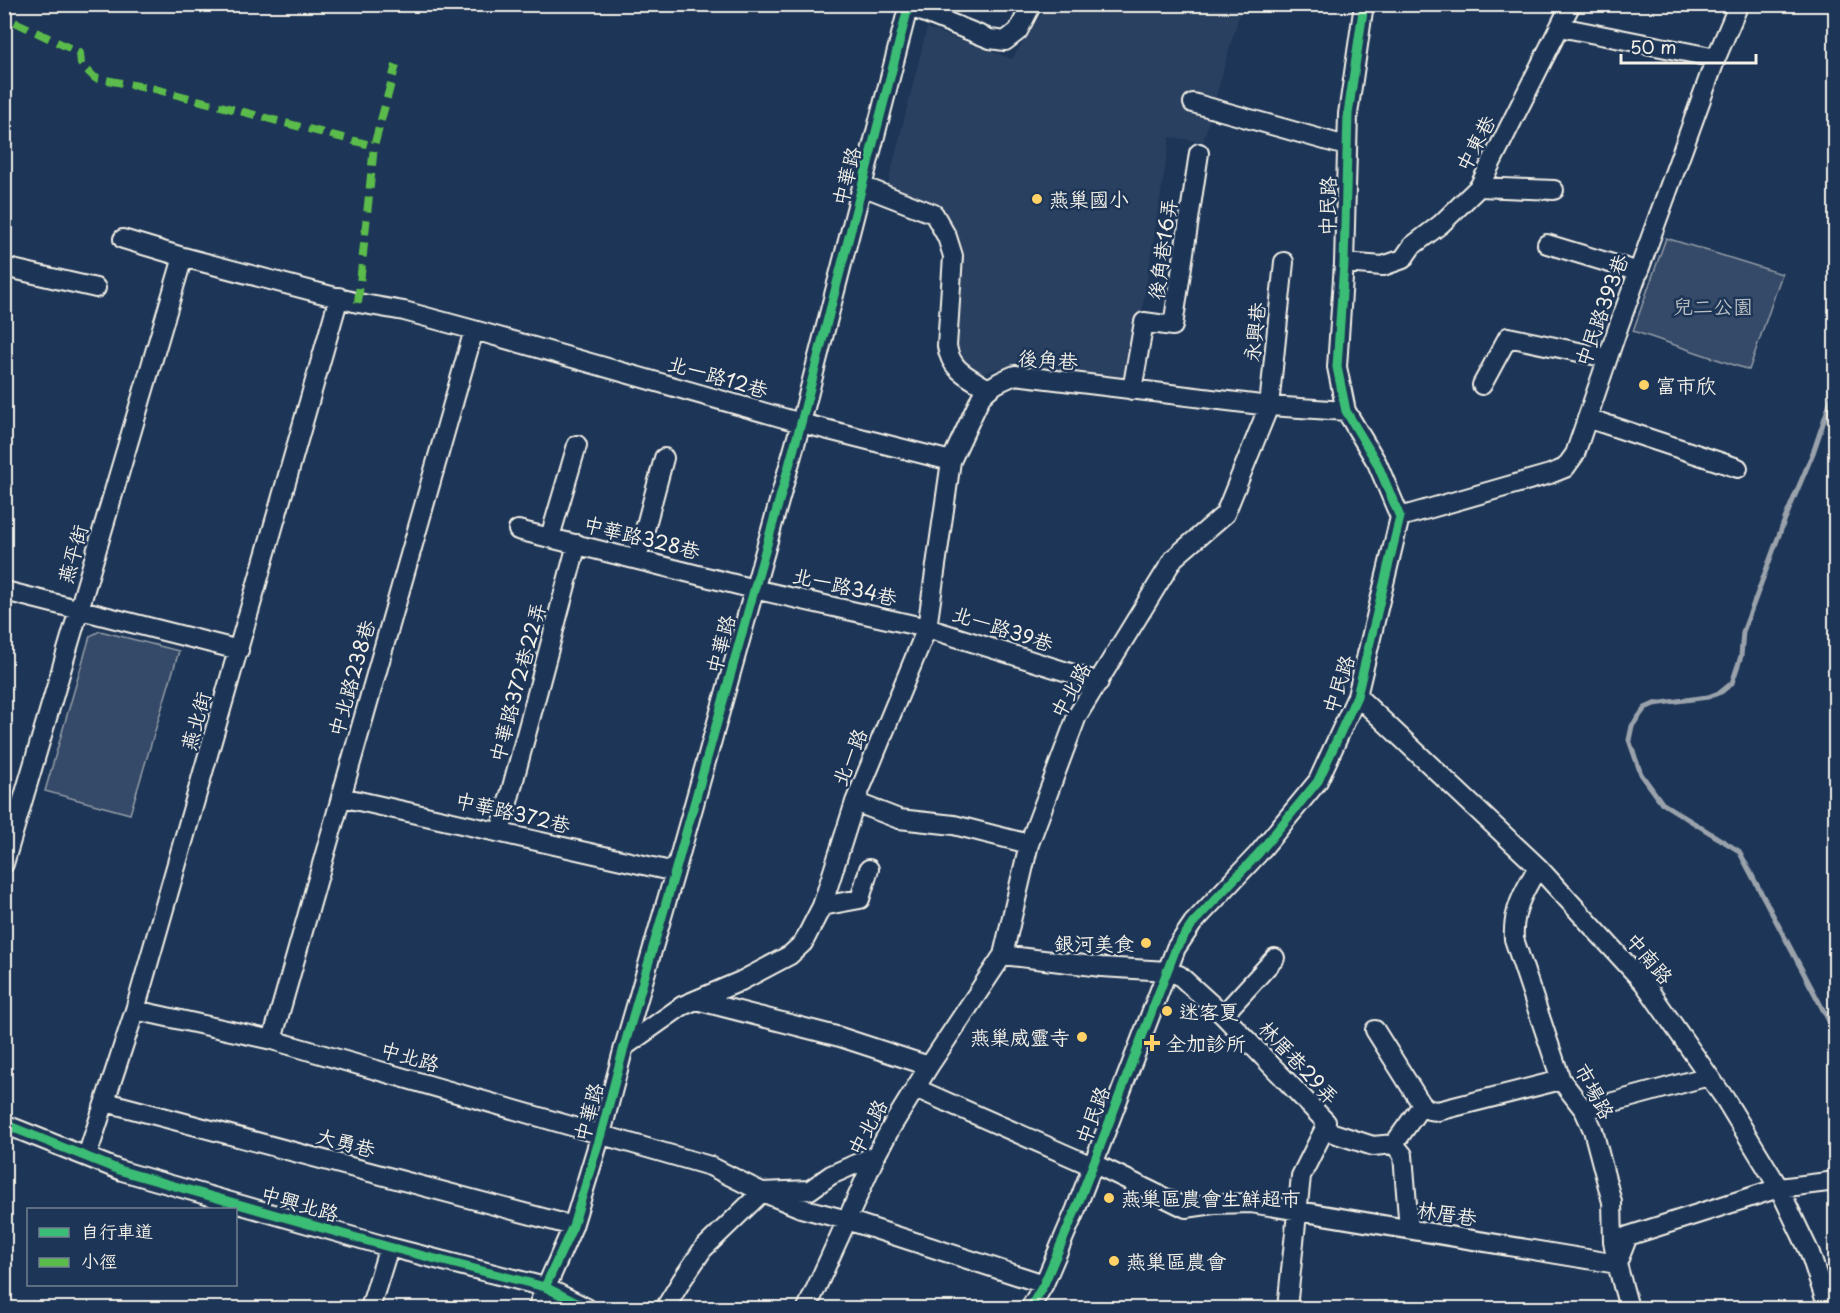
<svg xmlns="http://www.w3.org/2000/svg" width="1840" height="1313" font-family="'Playpen Sans','LXGW WenKai TC',sans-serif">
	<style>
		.built { fill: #2a4060 }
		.green { fill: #354a67; stroke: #949ea8; stroke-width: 1.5 }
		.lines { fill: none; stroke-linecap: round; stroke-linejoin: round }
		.stream { stroke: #9aa2ab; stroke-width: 5 }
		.minor-casing { stroke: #f4f1e8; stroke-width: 22 }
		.minor { stroke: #1d3557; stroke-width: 18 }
		.quiet { stroke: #5cbc4b; stroke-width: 8; stroke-dasharray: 15 8; stroke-linecap: butt }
		.cycleway-casing { stroke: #1d3557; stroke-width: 13 }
		.cycleway { stroke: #3abd76; stroke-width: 9 }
		.poi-dot { fill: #ffd166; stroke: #1d3557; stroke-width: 2 }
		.labels { text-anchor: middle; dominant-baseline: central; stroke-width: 5; stroke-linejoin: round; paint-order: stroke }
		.street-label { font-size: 20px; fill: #f4f1e8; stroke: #1d3557 }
		.poi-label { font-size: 20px; fill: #f4f1e8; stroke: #1d3557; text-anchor: start }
		.park-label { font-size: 20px; fill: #bbbfc1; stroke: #1d3557 }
	</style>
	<rect width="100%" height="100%" fill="#1d3557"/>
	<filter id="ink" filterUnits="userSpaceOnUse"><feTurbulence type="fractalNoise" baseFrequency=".0167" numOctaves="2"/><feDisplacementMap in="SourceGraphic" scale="12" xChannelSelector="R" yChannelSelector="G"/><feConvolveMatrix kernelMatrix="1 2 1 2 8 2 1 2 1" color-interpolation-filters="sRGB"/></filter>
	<g filter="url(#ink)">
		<path class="built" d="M 1047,5 L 1242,5 L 1203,142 L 1170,137 L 1131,380 L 1016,365 L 994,369 L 980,376 L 956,365 L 942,210 L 887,188 L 927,28 L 1012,59 Z"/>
		<path class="green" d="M 1666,238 L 1782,274 L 1749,370 L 1633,331 Z
			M 100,631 L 179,651 L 130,814 L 45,791 L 90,636 Z"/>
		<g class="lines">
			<path class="stream" d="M 1836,385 L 1813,453 L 1785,519 L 1743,632 L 1741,656 L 1732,683 L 1721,692 L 1708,697 L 1654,704 L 1645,708 L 1632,726 L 1629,740 L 1641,774 L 1662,803 L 1739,851 L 1836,1034"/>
			<defs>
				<path id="minor" d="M 908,6 L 990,39 L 1005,41 L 1018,31 L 1032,4
					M 1560,27 L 1716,58
					M 1193,103 L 1346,146
					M 862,186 L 934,214 L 947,237 L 953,256 L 947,346 C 951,371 968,376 988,389
					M 1479,187 L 1554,190
					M 123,239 L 183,257 L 358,303 L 404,311 L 474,330 L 801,423 L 951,461
					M 1547,244 L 1639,272
					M 1344,263 L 1383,266 L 1403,259 L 1412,246 L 1441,224 L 1479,187 L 1571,4
					M 4,267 L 96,288
					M 1482,385 L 1508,337 L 1607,358
					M 1132,390 L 1144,322 L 1173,326 L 1199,153
					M 1587,418 L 1738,468
					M 1400,517 L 1550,474 L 1565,468 L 1575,454 L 1619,325 L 1716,58 L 1739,4
					M 518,530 L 754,589 L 927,628 L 1099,682
					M 550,537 L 577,445
					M 637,559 L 664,458
					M 9,592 L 239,650
					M 1357,696 L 1538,867 L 1644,983 L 1725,1099 L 1779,1188 L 1810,1253 L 1828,1308
					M 341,797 L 675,872
					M 855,802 L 899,819 L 954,825 L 1029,844
					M 500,832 L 577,544
					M 4,864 L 183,257
					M 1538,867 C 1524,891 1512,911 1514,939 L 1561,1080 L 1584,1110 L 1593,1130 L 1612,1202 L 1613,1241 L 1617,1264 L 1629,1308
					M 822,906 L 860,899 L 869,869
					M 1003,955 L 1101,967 L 1167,971 L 1179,975 L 1223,1015 L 1326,1122 L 1324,1130 L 1301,1176 L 1287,1308
					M 696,1000 L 840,1037 L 929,1066
					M 135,1010 L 272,1040 L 710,1166 L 762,1192 L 801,1208 L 847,1220 L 876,1155 L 892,1126 L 929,1066 L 1003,955 L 1029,844 L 1077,716 L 1174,558 L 1225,514 L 1269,406 L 1284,262
					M 1223,1015 L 1275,958
					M 1375,1030 L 1422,1105 L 1429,1110 L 1438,1111 L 1561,1080
					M 272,1040 L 474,330
					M 624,1047 L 682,1006 L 741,981 L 790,955 L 803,943 L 822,906 L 855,802 L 927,628 L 951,461 L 981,397 C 991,385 1001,381 1015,375 L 1269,406 L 1346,411
					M 915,1088 L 1092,1166
					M 106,1102 L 573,1226
					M 1584,1110 L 1709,1076
					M 4,1124 L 122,1171 L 389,1247 L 545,1287 L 587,1308
					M 1324,1130 L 1373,1146 L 1394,1144 L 1403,1155 L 1409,1229
					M 1394,1144 L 1422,1105
					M 87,1156 L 135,1010 L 339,297
					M 1093,1163 L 1186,1208 L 1214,1204 L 1251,1203 L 1617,1264 L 1628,1236 L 1779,1188 L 1836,1181
					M 370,1308 L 389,1247
					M 537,1308 L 573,1226 L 601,1134 L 624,1047 L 675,872 L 801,423 L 909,4
					M 665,1308 L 682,1280 L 703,1249 L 762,1192 L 810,1190 L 831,1175 L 876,1155
					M 807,1308 L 847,1220 L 1044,1284
					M 1030,1308 L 1044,1284 L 1076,1209 L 1176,948 L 1193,923 L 1258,854 L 1318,781 L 1357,696 L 1400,517 L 1377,463 L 1346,411 L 1337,367 L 1344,263 L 1348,114 L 1364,4"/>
			</defs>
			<use href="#minor" class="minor-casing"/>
			<use href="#minor" class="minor"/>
			<path class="quiet" d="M 15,22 L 80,53 L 81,64 L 95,78 L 155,89 L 374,146
				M 358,303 L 374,146 L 396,65"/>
			<defs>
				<path id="cycleway" d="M 4,1124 L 122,1171 L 389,1247 L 545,1287 L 587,1308
					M 545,1287 L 573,1226 L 601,1134 L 624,1047 L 675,872 L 801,423 L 909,4
					M 1030,1308 L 1044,1284 L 1076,1209 L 1176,948 L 1193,923 L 1258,854 L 1318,781 L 1357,696 L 1400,517 L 1377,463 L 1346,411 L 1337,367 L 1344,263 L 1348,114 L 1364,4"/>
			</defs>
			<use href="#cycleway" class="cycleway-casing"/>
			<use href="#cycleway" class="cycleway"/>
		</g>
	</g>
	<g class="poi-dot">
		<circle cx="1037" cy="199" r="6"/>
		<circle cx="1644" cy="385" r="6"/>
		<circle cx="1146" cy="943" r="6"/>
		<circle cx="1167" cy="1011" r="6"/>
		<circle cx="1082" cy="1037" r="6"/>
		<path d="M1149 1034h6v6h6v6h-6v6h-6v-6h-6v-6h6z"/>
		<circle cx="1109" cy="1198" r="6"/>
		<circle cx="1114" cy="1261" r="6"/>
	</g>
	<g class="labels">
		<g class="street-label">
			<text transform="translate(1475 143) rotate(-62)">中東巷</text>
			<text transform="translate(846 176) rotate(-76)">中華路</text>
			<text transform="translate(1327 206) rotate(-89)">中民路</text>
			<text transform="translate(1162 249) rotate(-82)">後角巷16弄</text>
			<text transform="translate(1601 310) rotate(-70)">中民路393巷</text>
			<text transform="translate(1254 332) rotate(-84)">永興巷</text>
			<text transform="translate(1048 359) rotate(4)">後角巷</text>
			<text transform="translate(718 376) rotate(16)">北一路12巷</text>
			<text transform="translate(642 537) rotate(14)">中華路328巷</text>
			<text transform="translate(72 554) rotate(-74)">燕平街</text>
			<text transform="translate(845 586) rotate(13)">北一路34巷</text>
			<text transform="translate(1003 628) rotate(18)">北一路39巷</text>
			<text transform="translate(720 644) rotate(-75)">中華路</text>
			<text transform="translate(351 678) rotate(-74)">中北路238巷</text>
			<text transform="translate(517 682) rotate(-75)">中華路372巷22弄</text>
			<text transform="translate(1338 684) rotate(-72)">中民路</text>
			<text transform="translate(1070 690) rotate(-61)">中北路</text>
			<text transform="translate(195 721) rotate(-74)">燕北街</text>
			<text transform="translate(849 757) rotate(-68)">北一路</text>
			<text transform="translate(513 812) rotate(13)">中華路372巷</text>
			<text transform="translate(1650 958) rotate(50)">中南路</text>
			<text transform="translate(410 1056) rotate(16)">中北路</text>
			<text transform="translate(1299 1062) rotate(47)">林厝巷29弄</text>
			<text transform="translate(1595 1091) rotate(62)">市場路</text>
			<text transform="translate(588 1112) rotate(-75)">中華路</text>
			<text transform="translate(1092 1115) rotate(-69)">中民路</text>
			<text transform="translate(867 1127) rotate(-62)">中北路</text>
			<text transform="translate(346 1142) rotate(15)">大勇巷</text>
			<text transform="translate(300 1203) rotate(16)">中興北路</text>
			<text transform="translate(1447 1213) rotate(9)">林厝巷</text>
		</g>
		<g class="poi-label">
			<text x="1049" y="199">燕巢國小</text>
			<text x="1656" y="385">富市欣</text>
			<text x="1134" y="943" text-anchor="end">銀河美食</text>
			<text x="1179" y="1011">迷客夏</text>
			<text x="1070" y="1037" text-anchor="end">燕巢威靈寺</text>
			<text x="1166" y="1043">全加診所</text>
			<text x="1121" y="1198">燕巢區農會生鮮超市</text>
			<text x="1126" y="1261">燕巢區農會</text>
		</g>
		<g class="park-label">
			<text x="1713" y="306">兒二公園</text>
		</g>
	</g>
	<rect width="1840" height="1313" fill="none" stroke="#1d3557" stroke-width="24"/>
	<rect x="12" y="12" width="1816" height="1289" fill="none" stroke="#f4f1e8" stroke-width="2" filter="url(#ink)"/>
	<rect x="27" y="1208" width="210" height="78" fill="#1d3557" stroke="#738091" stroke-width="1.5"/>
	<rect x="39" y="1228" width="30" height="9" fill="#3abd76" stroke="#738091" stroke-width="1.5"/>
	<text x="81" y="1238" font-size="18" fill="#f4f1e8">自行車道</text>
	<rect x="39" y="1258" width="30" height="9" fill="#5cbc4b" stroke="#738091" stroke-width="1.5"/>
	<text x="81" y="1268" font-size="18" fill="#f4f1e8">小徑</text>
	<path d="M1621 54v9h135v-9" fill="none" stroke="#f4f1e8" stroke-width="3"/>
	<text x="1630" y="54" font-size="18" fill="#f4f1e8" stroke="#1d3557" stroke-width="4.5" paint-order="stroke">50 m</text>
</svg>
